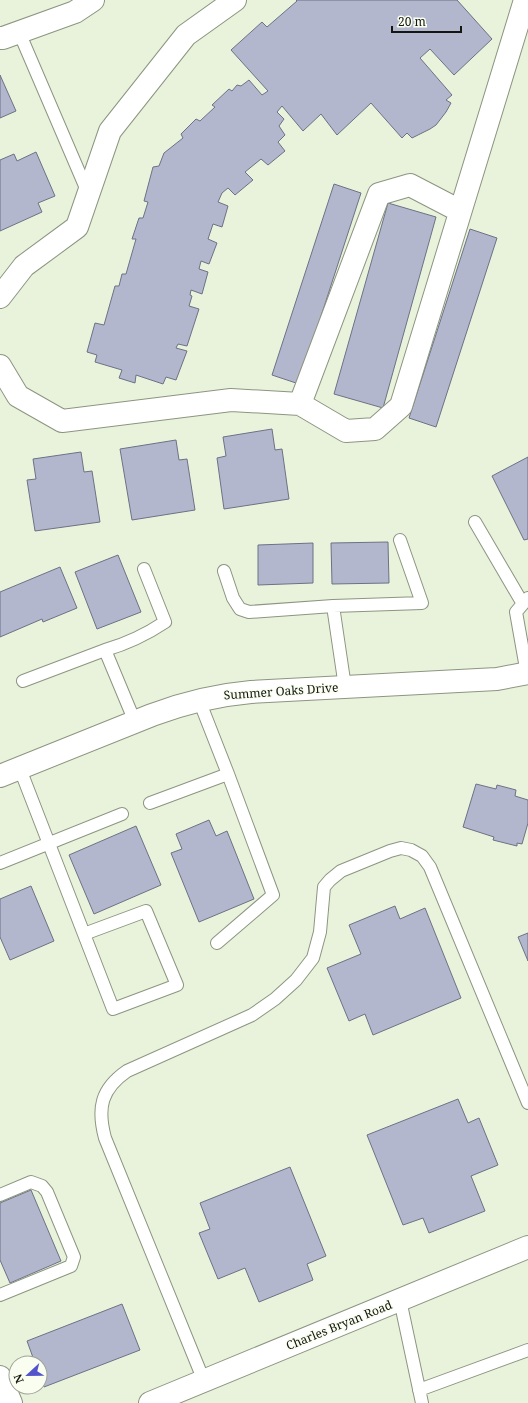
<svg xmlns="http://www.w3.org/2000/svg" width="528" height="1403" font-family="'Noto Serif',serif">
	<style>
		.building { fill: #b3b7cd; stroke: #6d7185 }
		.lines { fill: none; stroke-linecap: round; stroke-linejoin: round }
		.service-casing { stroke: #8c9580; stroke-width: 14 }
		.minor-casing { stroke: #8c9580; stroke-width: 24 }
		.service { stroke: #fff; stroke-width: 12 }
		.minor { stroke: #fff; stroke-width: 22 }
		.labels { text-anchor: middle; dominant-baseline: central; stroke-width: 3; stroke-linejoin: round; paint-order: stroke }
		.street-label { font-size: 12px; fill: #14170f; stroke: #f9fef1 }
	</style>
	<rect width="100%" height="100%" fill="#e9f3dc"/>
	<path class="building" d="M 296,0 L 457,0 L 492,39 L 454,75 L 430,49 L 420,58 L 452,95 L 446,100 L 451,103 L 446,112 L 436,125 L 430,129 L 412,138 L 407,133 L 402,138 L 371,103 L 337,135 L 321,114 L 303,131 L 282,106 L 277,112 L 284,119 L 279,126 L 285,135 L 278,142 L 285,151 L 268,165 L 261,159 L 245,172 L 253,180 L 235,195 L 228,188 L 222,193 L 218,202 L 228,206 L 222,227 L 213,224 L 208,239 L 217,243 L 209,264 L 201,261 L 199,269 L 208,272 L 202,294 L 191,290 L 190,295 L 192,296 L 189,306 L 199,309 L 187,346 L 178,344 L 176,348 L 187,351 L 176,380 L 166,377 L 163,384 L 136,375 L 135,383 L 119,378 L 122,370 L 95,362 L 97,355 L 87,352 L 95,323 L 104,325 L 115,286 L 119,286 L 122,274 L 126,274 L 136,239 L 132,239 L 139,218 L 143,218 L 148,202 L 144,201 L 153,167 L 159,166 L 164,153 L 183,138 L 181,134 L 196,119 L 200,121 L 215,107 L 212,105 L 229,89 L 232,91 L 237,85 L 241,86 L 249,80 L 262,95 L 268,91 L 231,50 L 262,22 L 267,27 L 297,1 Z
		M 0,75 L 16,111 L 0,118 Z
		M 36,152 L 55,196 L 38,203 L 42,212 L 0,231 L 0,160 L 14,154 L 17,161 Z
		M 334,184 L 361,193 L 299,384 L 272,375 Z
		M 388,203 L 436,217 L 383,408 L 334,394 Z
		M 470,229 L 497,238 L 436,427 L 409,418 Z
		M 272,429 L 275,450 L 282,449 L 289,499 L 224,509 L 217,458 L 226,456 L 223,437 Z
		M 176,440 L 179,460 L 187,459 L 195,510 L 132,520 L 120,449 Z
		M 81,452 L 84,472 L 92,471 L 100,522 L 35,531 L 27,480 L 36,479 L 33,459 Z
		M 528,457 L 528,539 L 524,540 L 492,476 Z
		M 388,542 L 389,583 L 332,584 L 331,543 Z
		M 313,543 L 313,583 L 258,585 L 258,545 Z
		M 118,555 L 141,612 L 97,629 L 75,572 Z
		M 60,567 L 77,608 L 43,622 L 42,619 L 0,637 L 0,592 Z
		M 476,784 L 496,789 L 497,785 L 516,790 L 515,796 L 528,800 L 528,823 L 522,844 L 517,843 L 517,846 L 493,840 L 494,837 L 463,827 Z
		M 209,820 L 216,836 L 227,831 L 254,899 L 199,922 L 171,853 L 182,849 L 176,834 Z
		M 136,826 L 161,885 L 94,914 L 69,855 Z
		M 31,886 L 54,941 L 10,960 L 0,937 L 0,899 Z
		M 395,906 L 400,919 L 425,908 L 461,998 L 373,1035 L 365,1014 L 349,1021 L 327,968 L 361,954 L 349,925 Z
		M 528,933 L 528,961 L 518,937 Z
		M 458,1099 L 468,1123 L 479,1118 L 498,1165 L 471,1176 L 485,1211 L 429,1233 L 423,1218 L 403,1225 L 367,1135 Z
		M 290,1167 L 326,1256 L 307,1264 L 313,1280 L 259,1302 L 245,1268 L 218,1279 L 199,1233 L 210,1229 L 200,1203 Z
		M 31,1190 L 61,1261 L 10,1283 L 0,1260 L 0,1203 Z
		M 122,1304 L 140,1350 L 44,1387 L 40,1376 L 40,1363 L 35,1363 L 27,1341 Z"/>
	<g class="lines">
		<defs>
			<path id="service" d="M 19,32 L 88,193
				M 475,522 L 523,604
				M 224,571 L 233,598 L 240,609 L 249,612 L 333,606 L 345,687
				M 333,606 L 422,603 L 400,540
				M 527,674 L 516,612 L 528,598
				M 23,681 L 105,650
				M 199,700 L 228,774 L 273,895 L 217,943
				M 135,722 L 105,650 C 126,644 147,634 165,622 L 144,569
				M 20,769 L 113,1009 L 177,985 L 146,911 L 84,934
				M 150,803 L 228,774
				M 0,863 L 122,814
				M 0,1195 L 31,1182 L 42,1186 L 47,1192 L 74,1257 L 71,1266 L 0,1295
				M 400,1300 L 422,1403
				M 204,1381 L 105,1138 C 97,1108 101,1089 127,1071 L 252,1015 L 275,999 L 296,980 L 313,958 L 320,932 L 324,887 L 330,880 L 341,871 L 390,851 L 401,848 L 411,850 L 422,856 L 430,867 L 528,1103
				M 419,1390 L 528,1350"/>
			<path id="minor" d="M 0,38 L 3,38 L 75,12 L 93,0
				M 0,297 L 24,266 L 77,227 L 110,131 L 186,35 L 235,0
				M 0,366 L 18,396 L 62,421 L 231,400 L 300,404 L 346,431 L 375,429 L 401,406 L 525,0
				M 300,404 L 379,194 L 410,185 L 460,211
				M 0,776 L 152,715 C 184,703 217,695 251,692 L 497,679 L 528,673
				M 0,1377 L 11,1403
				M 150,1403 L 528,1247"/>
		</defs>
		<use href="#service" class="service-casing"/>
		<use href="#minor" class="minor-casing"/>
		<use href="#service" class="service"/>
		<use href="#minor" class="minor"/>
	</g>
	<g class="labels">
		<g class="street-label">
			<text transform="translate(281 691) rotate(-4)">Summer Oaks Drive</text>
			<text transform="translate(339 1325) rotate(-22)">Charles Bryan Road</text>
		</g>
	</g>
	<g transform="translate(28 1375) rotate(248)"><circle r="19" fill="#f9fef1" stroke="#9da297"/>
	<path d="M0-3L7 15L0 10L-7 15Z" fill="#5254cb"/>
	<text y="-6" font-size="11" font-weight="bold" text-anchor="middle" fill="#14170f">N</text>
	</g>
	<path d="M392 26v6h69v-6" fill="none" stroke="#14170f" stroke-width="2"/>
	<text x="398" y="26" font-size="12" fill="#14170f" stroke="#f9fef1" stroke-width="3" paint-order="stroke">20 m</text>
</svg>
